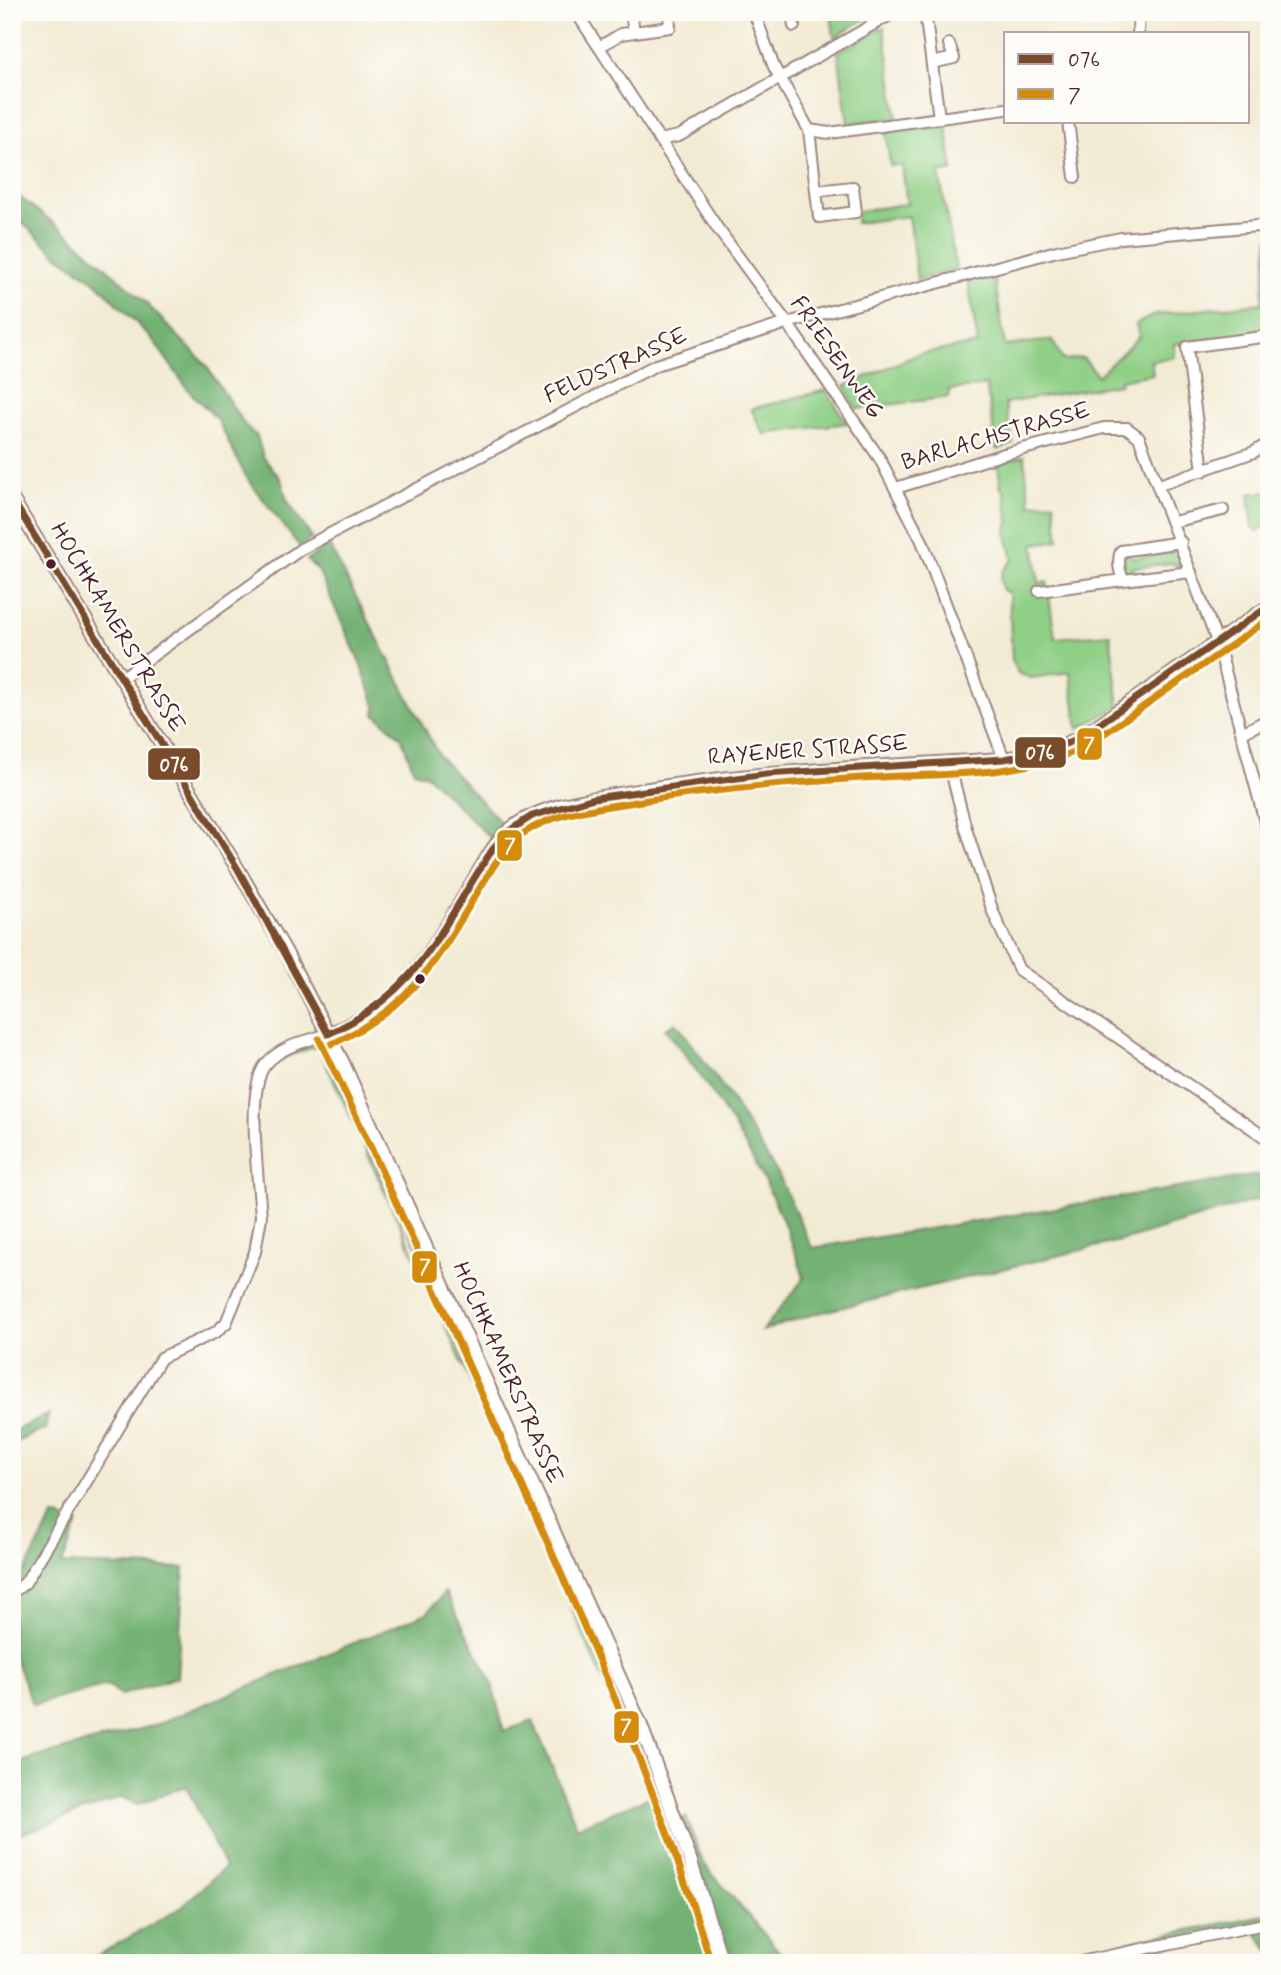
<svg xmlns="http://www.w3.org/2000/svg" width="1281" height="1975" font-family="Mynerve,sans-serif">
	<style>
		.green { fill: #8fcf86; stroke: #6c7758; stroke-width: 2 }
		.forest { fill: #73b273; stroke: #5e684f; stroke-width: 2 }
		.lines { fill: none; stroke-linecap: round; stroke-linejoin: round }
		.minor-casing { stroke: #9e8580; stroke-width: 14 }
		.tertiary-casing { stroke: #9e8580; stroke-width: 16 }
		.minor { stroke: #fff; stroke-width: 10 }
		.tertiary { stroke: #fff; stroke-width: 12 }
		.bus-1-casing { stroke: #fdfcf7; stroke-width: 12 }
		.bus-2-casing { stroke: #fdfcf7; stroke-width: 12 }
		.bus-1 { stroke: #7a4b2a; stroke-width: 7 }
		.bus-2 { stroke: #d48b09; stroke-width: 7 }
		.bus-dot { fill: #4a1f2b; stroke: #fdfcf7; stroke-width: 2.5 }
		.labels { text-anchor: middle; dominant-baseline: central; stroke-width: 5; stroke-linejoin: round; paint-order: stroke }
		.street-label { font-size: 23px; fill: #4a1f2b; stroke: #fdfcf7 }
		.line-badge { stroke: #fdfcf7; stroke-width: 2.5 }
		.badge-label { font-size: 19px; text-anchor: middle; font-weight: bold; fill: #fff }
	</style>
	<rect width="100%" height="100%" fill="#fdfcf7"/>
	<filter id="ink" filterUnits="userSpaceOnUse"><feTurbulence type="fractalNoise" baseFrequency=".0143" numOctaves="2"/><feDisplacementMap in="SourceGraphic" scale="14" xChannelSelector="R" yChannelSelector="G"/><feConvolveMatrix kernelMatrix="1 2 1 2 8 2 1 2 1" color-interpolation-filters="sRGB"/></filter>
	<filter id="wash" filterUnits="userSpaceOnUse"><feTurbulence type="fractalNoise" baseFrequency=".00686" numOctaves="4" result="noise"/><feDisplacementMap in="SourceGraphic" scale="28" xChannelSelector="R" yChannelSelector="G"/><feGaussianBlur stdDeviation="1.57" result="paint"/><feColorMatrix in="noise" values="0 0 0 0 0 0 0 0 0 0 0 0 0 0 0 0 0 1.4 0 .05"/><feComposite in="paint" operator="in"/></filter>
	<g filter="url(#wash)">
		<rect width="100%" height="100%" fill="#f2ebd4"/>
		<path class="green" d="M 831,12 L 878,12 L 834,37 Z
			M 884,27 L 897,118 L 848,124 L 838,52 Z
			M 946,122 L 953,170 L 939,173 L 956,269 L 917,280 L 909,216 L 856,223 L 856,216 L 859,211 L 907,204 L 902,165 L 890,166 L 886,131 Z
			M 1269,237 L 1269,333 L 1174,344 L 1175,357 L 1151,361 L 1153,374 L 1120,380 L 1120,384 L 1005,403 L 1013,444 L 997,450 L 986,385 L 949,390 L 949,397 L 856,409 L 845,386 L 919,354 L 978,344 L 968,282 L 994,274 L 1005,346 L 1052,340 L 1063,360 L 1083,358 L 1098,376 L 1139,337 L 1136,324 L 1154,315 L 1262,303 Z
			M 826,390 L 847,423 L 764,434 L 751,409 Z
			M 1024,456 L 1030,504 L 1054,502 L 1059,540 L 1034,544 L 1039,583 L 1047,582 L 1055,638 L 1110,634 L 1119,706 L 1078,729 L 1070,672 L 1031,678 L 1018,673 L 1012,660 L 1009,593 L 1003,590 C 997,577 1003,569 1013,560 L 1006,530 L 1009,524 L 1004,489 L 1001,489 L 998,464 Z
			M 1269,492 L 1269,522 L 1258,532 L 1253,527 L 1249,494 Z
			M 1174,546 L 1182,569 L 1172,563 L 1131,568 L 1132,575 L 1124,571 L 1123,556 L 1127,553 L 1133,558 L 1172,553 L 1170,547 Z
			M 313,1043 L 321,1043 L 324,1049 L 428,1286 L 318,1046 L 285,1057 L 264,1071 L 284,1054 Z
			M 340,1067 L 435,1279 L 433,1283 L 335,1070 Z
			M 435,1288 L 438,1288 L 543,1515 L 540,1518 Z
			M 432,1289 L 522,1491 L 537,1520 L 533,1521 L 429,1290 Z
			M 543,1523 L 547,1524 L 648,1755 L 657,1787 Z
			M 540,1525 L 654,1789 L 652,1791 L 535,1526 Z"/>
		<path class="forest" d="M 12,191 L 68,234 L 144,301 L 205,364 L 246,427 L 257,436 L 263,457 L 281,479 L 287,500 L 312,538 L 300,547 L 246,477 L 217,419 L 189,391 L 153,340 L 97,283 L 57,255 L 12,213 Z
			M 329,545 L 439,756 L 505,827 L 493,841 L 427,775 L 414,771 L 401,737 L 375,714 L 376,707 L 358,658 L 318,570 L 307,560 Z
			M 676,1022 L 730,1097 L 779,1176 L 812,1248 L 1269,1173 L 1269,1196 L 1132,1238 L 814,1314 L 762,1331 L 804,1278 C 776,1187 724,1103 665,1029 Z
			M 49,1414 L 45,1429 L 12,1444 L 12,1432 Z
			M 53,1516 L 78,1523 L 62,1564 L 184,1568 L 177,1677 L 121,1695 L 107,1685 L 33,1705 L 12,1652 L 12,1597 Z
			M 445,1592 L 491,1680 L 504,1731 L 533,1721 L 577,1827 L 652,1796 L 659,1797 L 712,1963 L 84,1963 L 179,1909 L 225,1867 L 186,1786 L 137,1805 L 122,1797 L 18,1835 L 16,1854 L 12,1856 L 12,1766 L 36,1757 L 152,1726 L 427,1613 Z
			M 686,1817 L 703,1863 L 789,1963 L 728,1963 L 681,1819 Z
			M 1269,1914 L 1269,1950 L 1256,1933 L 1230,1933 L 1159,1948 L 1136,1963 L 1022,1963 Z"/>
	</g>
	<g filter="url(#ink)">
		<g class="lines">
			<defs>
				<path id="minor" d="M 576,12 L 718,229 L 787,323 L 880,459 L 922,541 L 1004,759
					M 754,12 L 774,67 L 809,130 L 829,133 L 1006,109
					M 792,12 L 794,26
					M 925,12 L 939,118
					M 634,32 L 670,27 L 669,12
					M 1138,33 L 1139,12
					M 599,47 L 621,34 L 634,32 L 631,12
					M 932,63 L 954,58 L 949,44
					M 1068,121 L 1075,177
					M 809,130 L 819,217 L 856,212 L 853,187 L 816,191
					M 659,140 L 679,136 L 895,12
					M 1203,471 L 1187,347 L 1269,336
					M 1159,485 L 1254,452 L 1269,443
					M 896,488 L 1004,454 L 1104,428 L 1127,428 L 1139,437 L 1218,644 L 1269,837
					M 1173,522 L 1223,510
					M 1181,542 L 1121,551 C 1117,561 1119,570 1123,580 L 1191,572
					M 1039,591 L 1123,580
					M 123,677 L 301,549 L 656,365 L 787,323 L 1057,251 L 1121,238 L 1269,225
					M 1242,733 L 1269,719
					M 949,763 L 966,829 L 993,912 L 1019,970 L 1269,1140
					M 12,1593 L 25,1583 L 161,1358 L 216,1332 L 226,1323 L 255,1252 L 261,1217 C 259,1183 245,1087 266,1064 C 281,1046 307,1041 328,1034
					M 1075,1963 L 1269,1923"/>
				<path id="tertiary" d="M 12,499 L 239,871 L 285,951 L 343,1063 L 640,1723 L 690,1859 L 722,1963
					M 328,1034 C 403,1005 429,956 468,890 C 480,871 490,849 506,833 C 536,805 586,800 625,793 C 750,770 877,767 1004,759 L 1049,751 L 1079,738 L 1269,606"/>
			</defs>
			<use href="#minor" class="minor-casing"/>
			<use href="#tertiary" class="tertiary-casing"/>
			<use href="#minor" class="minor"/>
			<use href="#tertiary" class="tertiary"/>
			<defs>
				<path id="bus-1" d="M 12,499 L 239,871 L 328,1034
					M 328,1034 C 424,990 440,926 495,846 L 506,833 L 532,816 L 594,798 L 766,774 L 1004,759 L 1049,751 L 1079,738 L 1269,606"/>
				<path id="bus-2" d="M 319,1039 C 385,1173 444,1311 505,1447 C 581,1617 657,1785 711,1963
					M 332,1044 C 431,999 447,934 503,852 C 533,815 585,810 629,803 C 706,790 783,783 861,778 C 935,773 1017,779 1085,747 L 1269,619"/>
			</defs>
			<use href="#bus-1" class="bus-1-casing"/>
			<use href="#bus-2" class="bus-2-casing"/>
			<use href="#bus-1" class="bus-1"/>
			<use href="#bus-2" class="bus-2"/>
		</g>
	</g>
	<g class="bus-dot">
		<circle cx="51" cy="564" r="6"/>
		<circle cx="420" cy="979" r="6"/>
	</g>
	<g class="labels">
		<g class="street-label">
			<text transform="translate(836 358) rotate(55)">FRIESENWEG</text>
			<text transform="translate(616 366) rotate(-24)">FELDSTRASSE</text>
			<text transform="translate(996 437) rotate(-16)">BARLACHSTRASSE</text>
			<text transform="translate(117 628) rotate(59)">HOCHKAMERSTRASSE</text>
			<text transform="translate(808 751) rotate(-4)">RAYENER STRASSE</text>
			<text transform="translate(507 1373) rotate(66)">HOCHKAMERSTRASSE</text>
		</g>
	</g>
	<g class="line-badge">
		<rect x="1076" y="727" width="27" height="34" rx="7" fill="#d48b09"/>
		<rect x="1014" y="736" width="53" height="33" rx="7" fill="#7a4b2a"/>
		<rect x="147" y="747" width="54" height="34" rx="7" fill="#7a4b2a"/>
		<rect x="496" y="829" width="27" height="33" rx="7" fill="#d48b09"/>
		<rect x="411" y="1250" width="27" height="34" rx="7" fill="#d48b09"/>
		<rect x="613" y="1710" width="27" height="34" rx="7" fill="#d48b09"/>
	</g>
	<g class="badge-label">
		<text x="1089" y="751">7</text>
		<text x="1040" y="759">076</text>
		<text x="174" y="771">076</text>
		<text x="510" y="852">7</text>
		<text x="425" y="1273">7</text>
		<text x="626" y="1733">7</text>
	</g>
	<rect width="1281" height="1975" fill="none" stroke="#fdfcf7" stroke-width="42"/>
	<rect x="1004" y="32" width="245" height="91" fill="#fdfcf7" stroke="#b5a4a5" stroke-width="2"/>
	<rect x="1018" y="54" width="35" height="10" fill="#7a4b2a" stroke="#b5a4a5" stroke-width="2"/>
	<text x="1068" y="66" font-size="21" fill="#4a1f2b">076</text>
	<rect x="1018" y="89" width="35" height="10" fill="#d48b09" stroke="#b5a4a5" stroke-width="2"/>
	<text x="1068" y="102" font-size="21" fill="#4a1f2b">7</text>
</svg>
